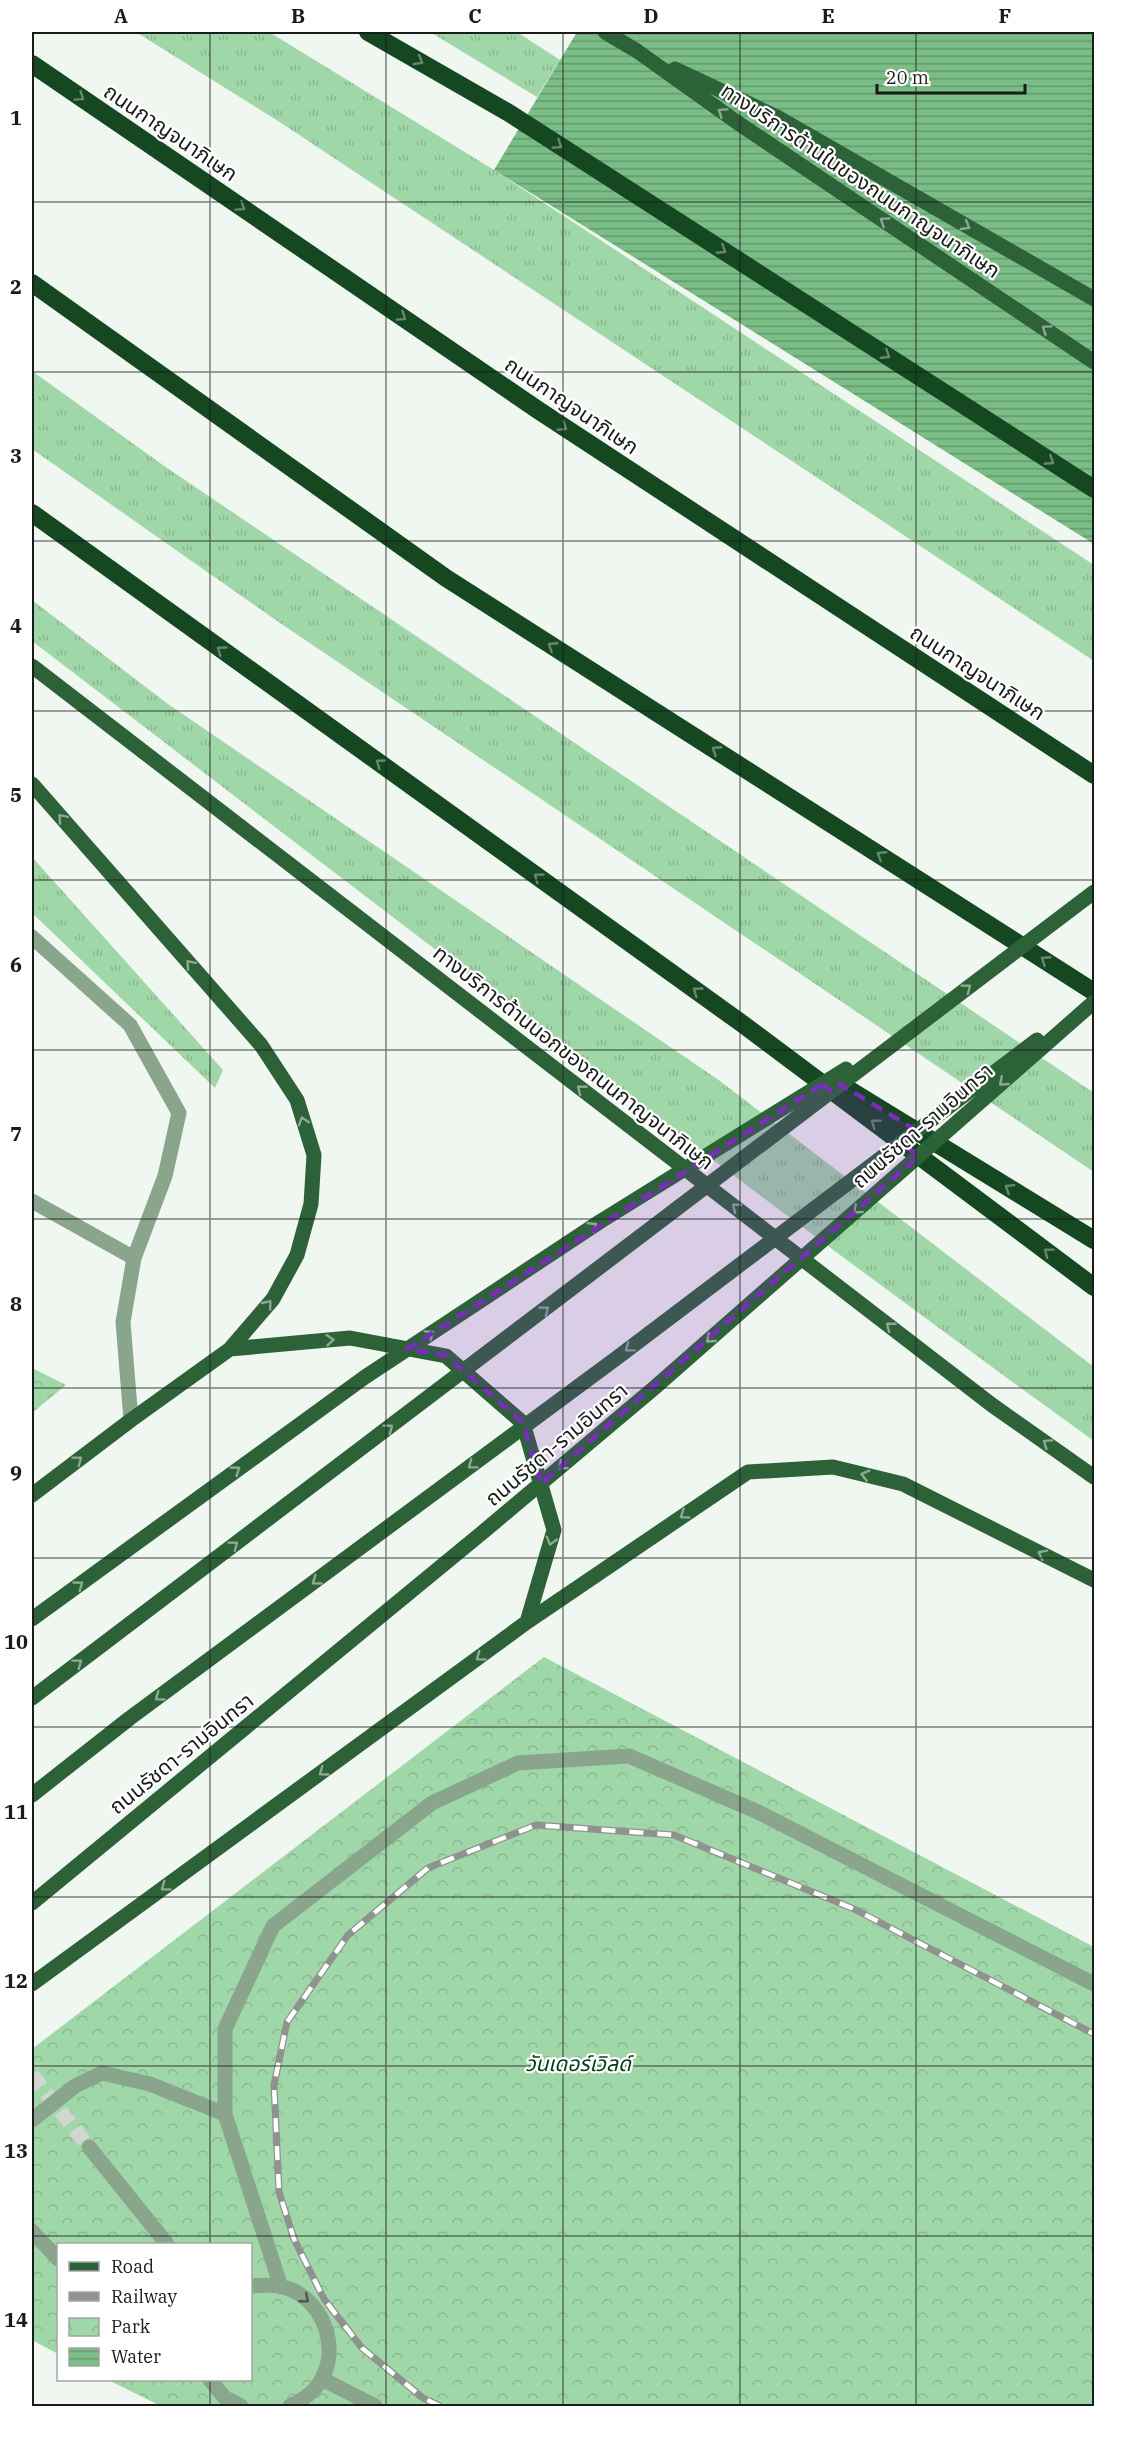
<svg xmlns="http://www.w3.org/2000/svg" width="1126" height="2438" font-family="'IBM Plex Serif','Noto Sans Thai',serif">
	<style>
		.grass { fill: url(#grass-tufts) }
		.park { fill: url(#park-crowns) }
		.water { fill: url(#water-rules) }
		.lines { fill: none; stroke-linecap: round; stroke-linejoin: round }
		.minor-tunnel { stroke: #d0d6d0; stroke-width: 15; stroke-dasharray: 15 8; stroke-linecap: butt }
		.minor { stroke: #89a58c; stroke-width: 15 }
		.major { stroke: #2d6238; stroke-width: 15 }
		.highway { stroke: #154721; stroke-width: 18 }
		.rail-casing { stroke: #8e938e; stroke-width: 7 }
		.rail { stroke: #fff; stroke-width: 4.5; stroke-dasharray: 14; stroke-linecap: butt }
		.major-bridge { stroke: #2d6238; stroke-width: 15 }
		.oneway { stroke: #67876f }
		.oneway2 { stroke: #8ca992 }
		.oneway3 { stroke: #4b5a4d }
		.marked { fill: #7b2cbf; fill-opacity: 0.2; stroke: #7b2cbf; stroke-width: 4.5; stroke-dasharray: 12 8; stroke-linejoin: round }
		.grid { fill: none; stroke: #191c19; stroke-width: 1.5; stroke-opacity: 0.55 }
		.labels { text-anchor: middle; dominant-baseline: central; stroke-width: 4.5; stroke-linejoin: round; paint-order: stroke }
		.street-label { font-size: 21px; fill: #191c19; stroke: #fff }
		.park-label { font-size: 21px; font-style: italic; fill: #053814; stroke: #fff }
		.neatline { fill: none; stroke: #191c19; stroke-width: 2 }
		.grid-label { font-size: 20px; text-anchor: middle; font-weight: bold; fill: #191c19 }
	</style>
	<defs>
		<pattern id="grass-tufts" width="24" height="20" patternUnits="userSpaceOnUse" patternTransform="scale(1.5)"><rect width="24" height="20" fill="#a0d7a8"/><path d="M3 7l-1-3M5 7V3M7 7l1-3M15 17l-1-3M17 17v-4M19 17l1-3" fill="none" stroke="#89b890"/></pattern>
		<pattern id="park-crowns" width="20" height="18" patternUnits="userSpaceOnUse" patternTransform="scale(1.5)"><rect width="20" height="18" fill="#a0d7a8"/><path d="M2 6a3 3 0 1 1 6 0M12 15a3 3 0 1 1 6 0" fill="none" stroke="#89b890"/></pattern>
		<pattern id="water-rules" width="6" height="5" patternUnits="userSpaceOnUse" patternTransform="scale(1.5)"><rect width="6" height="5" fill="#7bbd86"/><path d="M0 2.5h6" fill="none" stroke="#64996d"/></pattern>
	</defs>
	<rect width="100%" height="100%" fill="#f0f7f0"/>
	<path class="grass" d="M 136,32 L 269,32 L 494,170 L 1094,565 L 1094,661 L 278,121 Z
		M 430,32 L 517,32 L 560,60 L 537,97 Z
		M 32,371 L 167,468 L 1094,1093 L 1094,1172 L 280,623 L 32,449 Z
		M 32,600 L 168,704 L 720,1081 L 1094,1367 L 1094,1441 C 735,1182 384,910 32,641 Z
		M 32,857 L 223,1070 L 215,1088 L 32,913 Z"/>
	<path class="park" d="M 32,1368 L 66,1385 L 32,1413 Z
		M 544,1657 L 1094,1947 L 1094,2406 L 161,2406 L 108,2380 L 250,2380 L 250,2244 L 58,2244 L 58,2354 L 32,2340 L 32,2049 Z"/>
	<path class="water" d="M 577,32 L 1094,32 L 1094,544 L 494,170 Z"/>
	<g class="lines">
		<path class="minor-tunnel" d="M 32,2075 L 89,2147"/>
		<path class="minor" d="M 32,937 L 130,1025 L 179,1113 L 165,1176 L 134,1258 L 123,1322 L 131,1420
			M 32,1201 L 134,1258
			M 32,2120 L 75,2086 L 102,2073 L 150,2084 L 225,2114
			M 89,2147 L 167,2244
			M 32,2231 L 58,2259
			M 250,2286 C 264,2285 278,2284 292,2290 C 324,2304 340,2349 321,2380 C 314,2393 302,2400 290,2406
			M 281,2287 L 225,2114 L 225,2029 L 273,1926 L 432,1803 L 518,1763 L 629,1756 L 758,1812 L 1094,1984
			M 322,2379 L 375,2406
			M 210,2380 L 225,2398 L 241,2406"/>
		<path class="major" d="M 605,32 L 637,51 L 738,123 L 1094,362
			M 675,69 L 777,117 L 1094,299
			M 32,666 L 992,1405 L 1094,1477
			M 32,784 L 261,1045 L 297,1100 L 314,1155 L 311,1204 L 297,1255 L 273,1299 L 230,1349 L 131,1420 L 32,1495
			M 230,1349 L 350,1338 L 446,1356 L 523,1423 L 554,1530 L 527,1622
			M 32,1984 L 527,1622 L 748,1472 L 833,1467 L 903,1484 L 1094,1580"/>
		<path class="highway" d="M 368,32 L 509,113 L 1094,489
			M 32,64 L 538,410 L 1094,775
			M 32,283 L 446,578 L 1094,992
			M 32,513 L 744,1025 L 1094,1287
			M 843,1086 L 1094,1240"/>
		<defs>
			<path id="rail" d="M 440,2406 L 423,2398 L 362,2348 L 324,2299 L 294,2239 L 279,2192 L 274,2085 L 287,2022 L 348,1935 L 428,1868 L 536,1825 L 674,1835 L 854,1909 L 1094,2034"/>
		</defs>
		<use href="#rail" class="rail-casing"/>
		<use href="#rail" class="rail"/>
		<path class="major-bridge" d="M 32,1619 L 365,1377 L 601,1221 L 846,1069
			M 32,1698 L 1094,892
			M 32,1795 L 130,1718 L 618,1357 L 1037,1040
			M 32,1903 L 483,1532 L 653,1389 L 1094,1002"/>
	</g>
	<defs><path id="oneway-chevron" d="M-2-3.5L2.5 0L-2 3.5" fill="none" stroke-width="1.6" stroke-linecap="round" stroke-linejoin="round" transform="scale(1.5)"/></defs>
	<g class="oneway">
		<use href="#oneway-chevron" transform="translate(419 61) rotate(30)"/>
		<use href="#oneway-chevron" transform="translate(80 97) rotate(34)"/>
		<use href="#oneway-chevron" transform="translate(558 145) rotate(33)"/>
		<use href="#oneway-chevron" transform="translate(241 207) rotate(34)"/>
		<use href="#oneway-chevron" transform="translate(722 250) rotate(33)"/>
		<use href="#oneway-chevron" transform="translate(402 317) rotate(34)"/>
		<use href="#oneway-chevron" transform="translate(886 355) rotate(33)"/>
		<use href="#oneway-chevron" transform="translate(563 427) rotate(33)"/>
		<use href="#oneway-chevron" transform="translate(1050 461) rotate(33)"/>
		<use href="#oneway-chevron" transform="translate(552 646) rotate(-147)"/>
		<use href="#oneway-chevron" transform="translate(221 650) rotate(-144)"/>
		<use href="#oneway-chevron" transform="translate(716 750) rotate(-147)"/>
		<use href="#oneway-chevron" transform="translate(380 763) rotate(-144)"/>
		<use href="#oneway-chevron" transform="translate(881 855) rotate(-147)"/>
		<use href="#oneway-chevron" transform="translate(538 877) rotate(-144)"/>
		<use href="#oneway-chevron" transform="translate(1045 960) rotate(-147)"/>
		<use href="#oneway-chevron" transform="translate(697 991) rotate(-144)"/>
		<use href="#oneway-chevron" transform="translate(875 1123) rotate(-143)"/>
		<use href="#oneway-chevron" transform="translate(1009 1188) rotate(-148)"/>
		<use href="#oneway-chevron" transform="translate(1048 1252) rotate(-143)"/>
	</g>
	<g class="oneway2">
		<use href="#oneway-chevron" transform="translate(722 112) rotate(-145)"/>
		<use href="#oneway-chevron" transform="translate(884 221) rotate(-146)"/>
		<use href="#oneway-chevron" transform="translate(966 226) rotate(30)"/>
		<use href="#oneway-chevron" transform="translate(1046 329) rotate(-146)"/>
		<use href="#oneway-chevron" transform="translate(62 818) rotate(-131)"/>
		<use href="#oneway-chevron" transform="translate(190 964) rotate(-131)"/>
		<use href="#oneway-chevron" transform="translate(967 988) rotate(-37)"/>
		<use href="#oneway-chevron" transform="translate(1003 1082) rotate(139)"/>
		<use href="#oneway-chevron" transform="translate(581 1089) rotate(-142)"/>
		<use href="#oneway-chevron" transform="translate(303 1121) rotate(-107)"/>
		<use href="#oneway-chevron" transform="translate(736 1207) rotate(-142)"/>
		<use href="#oneway-chevron" transform="translate(857 1210) rotate(139)"/>
		<use href="#oneway-chevron" transform="translate(593 1226) rotate(-33)"/>
		<use href="#oneway-chevron" transform="translate(268 1304) rotate(-51)"/>
		<use href="#oneway-chevron" transform="translate(545 1310) rotate(-37)"/>
		<use href="#oneway-chevron" transform="translate(890 1326) rotate(-142)"/>
		<use href="#oneway-chevron" transform="translate(430 1334) rotate(-34)"/>
		<use href="#oneway-chevron" transform="translate(710 1339) rotate(139)"/>
		<use href="#oneway-chevron" transform="translate(330 1340) rotate(-5)"/>
		<use href="#oneway-chevron" transform="translate(629 1348) rotate(143)"/>
		<use href="#oneway-chevron" transform="translate(389 1428) rotate(-37)"/>
		<use href="#oneway-chevron" transform="translate(1047 1443) rotate(-145)"/>
		<use href="#oneway-chevron" transform="translate(78 1460) rotate(-37)"/>
		<use href="#oneway-chevron" transform="translate(472 1465) rotate(143)"/>
		<use href="#oneway-chevron" transform="translate(562 1466) rotate(140)"/>
		<use href="#oneway-chevron" transform="translate(236 1470) rotate(-36)"/>
		<use href="#oneway-chevron" transform="translate(865 1475) rotate(-166)"/>
		<use href="#oneway-chevron" transform="translate(684 1515) rotate(146)"/>
		<use href="#oneway-chevron" transform="translate(551 1541) rotate(106)"/>
		<use href="#oneway-chevron" transform="translate(234 1545) rotate(-37)"/>
		<use href="#oneway-chevron" transform="translate(1042 1554) rotate(-153)"/>
		<use href="#oneway-chevron" transform="translate(316 1581) rotate(144)"/>
		<use href="#oneway-chevron" transform="translate(79 1585) rotate(-36)"/>
		<use href="#oneway-chevron" transform="translate(480 1657) rotate(144)"/>
		<use href="#oneway-chevron" transform="translate(78 1663) rotate(-37)"/>
		<use href="#oneway-chevron" transform="translate(159 1697) rotate(144)"/>
		<use href="#oneway-chevron" transform="translate(323 1772) rotate(144)"/>
		<use href="#oneway-chevron" transform="translate(165 1887) rotate(144)"/>
	</g>
	<use class="oneway3" href="#oneway-chevron" transform="translate(305 2299) rotate(39)"/>
	<path class="marked" d="M 822,1084 L 832,1091 L 840,1084 L 917,1131 L 901,1143 L 919,1156 L 541,1484 L 523,1423 L 446,1356 L 407,1349 Z"/>
	<path class="grid" d="M 210,32 L 210,2244M 386,32 L 386,2406M 563,32 L 563,2406M 740,32 L 740,2406M 916,32 L 916,2406M 32,202 L 1094,202M 32,372 L 1094,372M 32,541 L 1094,541M 32,711 L 1094,711M 32,880 L 1094,880M 32,1050 L 1094,1050M 32,1219 L 1094,1219M 32,1388 L 1094,1388M 32,1558 L 1094,1558M 32,1727 L 1094,1727M 32,1897 L 1094,1897M 32,2066 L 1094,2066M 32,2236 L 1094,2236M 210,2380 L 210,2406"/>
	<g class="labels">
		<g class="street-label">
			<text transform="translate(171 132) rotate(34)">ถนนกาญจนาภิเษก</text>
			<text transform="translate(861 180) rotate(34)">ทางบริการด้านในของถนนกาญจนาภิเษก</text>
			<text transform="translate(572 405) rotate(34)">ถนนกาญจนาภิเษก</text>
			<text transform="translate(978 672) rotate(33)">ถนนกาญจนาภิเษก</text>
			<text transform="translate(574 1057) rotate(38)">ทางบริการด้านนอกของถนนกาญจนาภิเษก</text>
			<text transform="translate(922 1125) rotate(-41)">ถนนรัชดา-รามอินทรา</text>
			<text transform="translate(556 1444) rotate(-40)">ถนนรัชดา-รามอินทรา</text>
			<text transform="translate(181 1753) rotate(-39)">ถนนรัชดา-รามอินทรา</text>
		</g>
		<g class="park-label">
			<text x="578" y="2063">วันเดอร์เวิลด์</text>
		</g>
	</g>
	<rect width="1126" height="2438" fill="none" stroke="#ffffff" stroke-width="66"/>
	<rect x="57" y="2243" width="195" height="138" fill="#ffffff" stroke="#a3a4a3" stroke-width="1.5"/>
	<rect x="69" y="2262" width="30" height="9" fill="#2d6238" stroke="#a3a4a3" stroke-width="1.5"/>
	<text x="111" y="2273" font-size="18" fill="#191c19">Road</text>
	<rect x="69" y="2292" width="30" height="9" fill="#8e938e" stroke="#a3a4a3" stroke-width="1.5"/>
	<text x="111" y="2303" font-size="18" fill="#191c19">Railway</text>
	<rect x="69" y="2318" width="30" height="18" fill="url(#park-crowns)" stroke="#a3a4a3" stroke-width="1.5"/>
	<text x="111" y="2333" font-size="18" fill="#191c19">Park</text>
	<rect x="69" y="2348" width="30" height="18" fill="url(#water-rules)" stroke="#a3a4a3" stroke-width="1.5"/>
	<text x="111" y="2363" font-size="18" fill="#191c19">Water</text>
	<path d="M877 84v9h148v-9" fill="none" stroke="#191c19" stroke-width="3"/>
	<text x="886" y="84" font-size="18" fill="#191c19" stroke="#ffffff" stroke-width="4.5" paint-order="stroke">20 m</text>
	<rect x="33" y="33" width="1060" height="2372" class="neatline"/>
	<g class="grid-label">
		<text x="121" y="23">A</text>
		<text x="298" y="23">B</text>
		<text x="475" y="23">C</text>
		<text x="651" y="23">D</text>
		<text x="828" y="23">E</text>
		<text x="1005" y="23">F</text>
		<text x="16" y="125">1</text>
		<text x="16" y="294">2</text>
		<text x="16" y="463">3</text>
		<text x="16" y="633">4</text>
		<text x="16" y="802">5</text>
		<text x="16" y="972">6</text>
		<text x="16" y="1141">7</text>
		<text x="16" y="1311">8</text>
		<text x="16" y="1480">9</text>
		<text x="16" y="1649">10</text>
		<text x="16" y="1819">11</text>
		<text x="16" y="1988">12</text>
		<text x="16" y="2158">13</text>
		<text x="16" y="2327">14</text>
	</g>
</svg>
